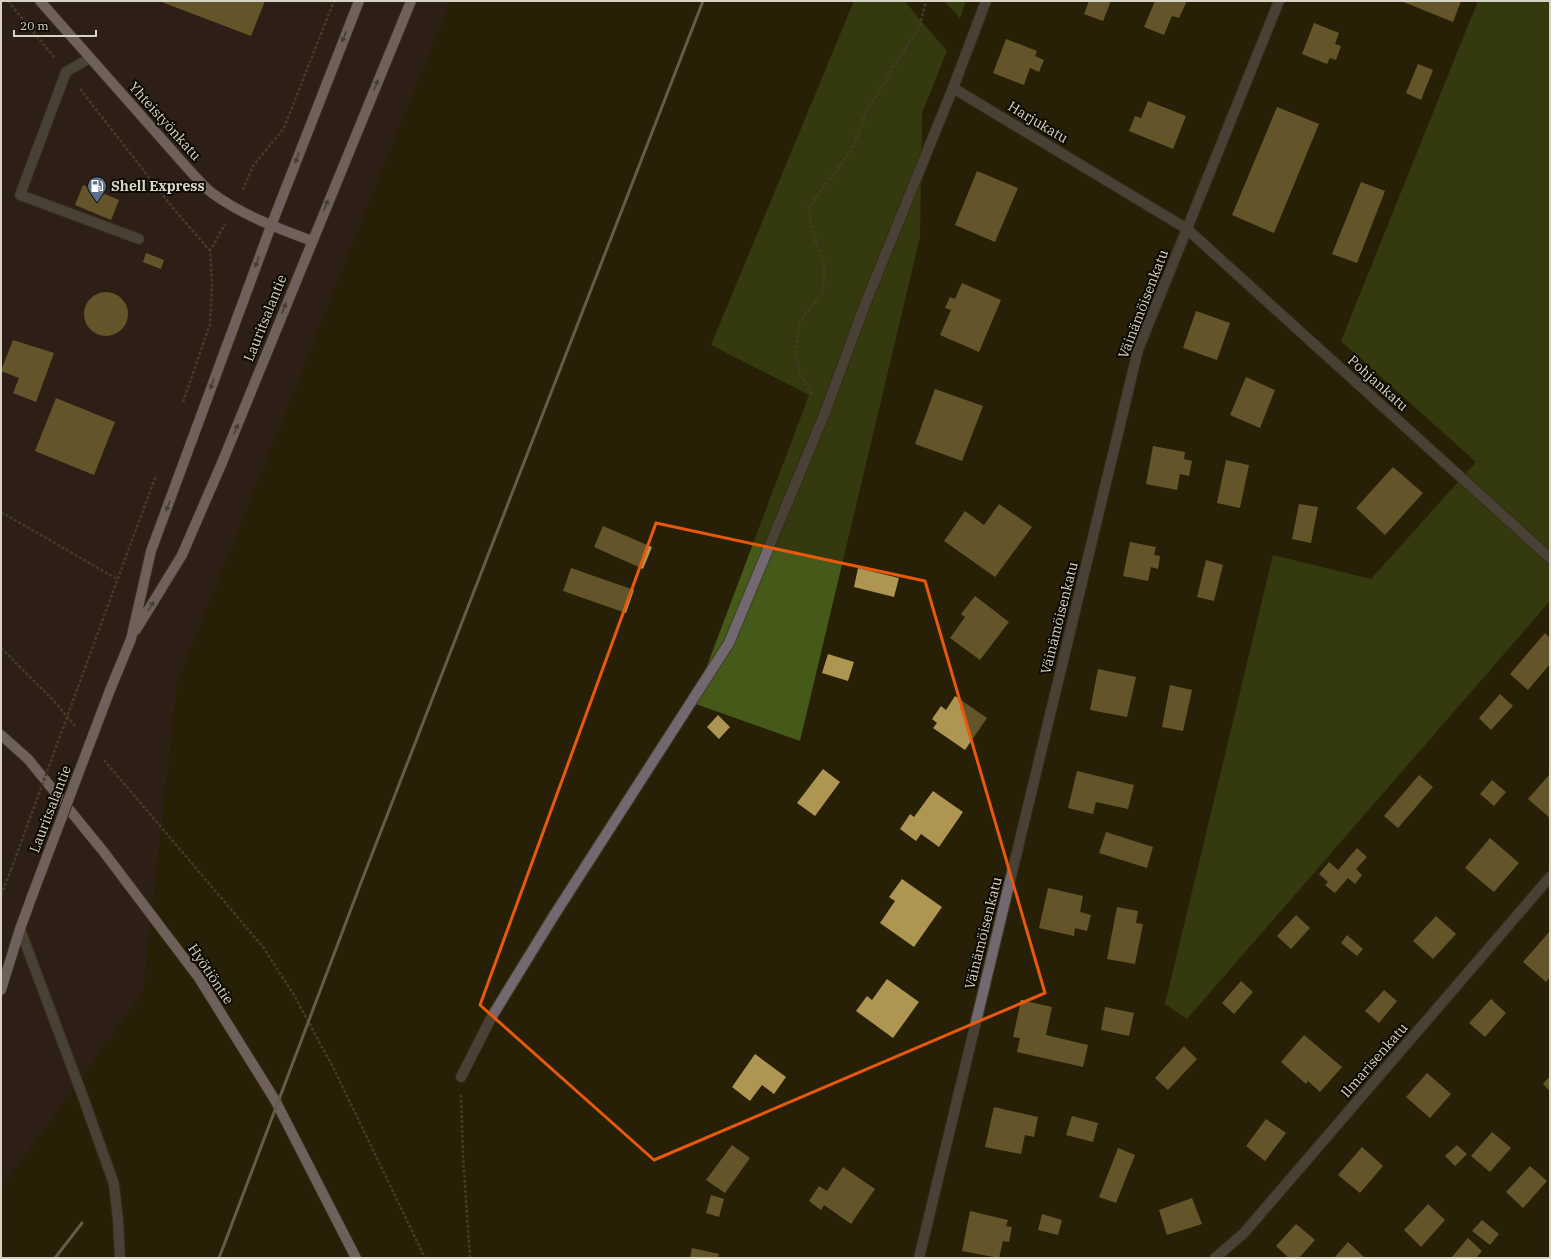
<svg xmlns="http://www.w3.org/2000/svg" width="1551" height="1259" font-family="'IBM Plex Serif',serif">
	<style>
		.industrial { fill: #332129 }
		.forest { fill: #455918 }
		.building { fill: #ae9652 }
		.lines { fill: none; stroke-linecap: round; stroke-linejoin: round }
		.minor-casing { stroke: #443c25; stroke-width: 12 }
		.major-casing { stroke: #443c25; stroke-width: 12 }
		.path { stroke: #665e4a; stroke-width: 2.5; stroke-dasharray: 3 2; stroke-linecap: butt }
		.minor { stroke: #726870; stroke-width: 10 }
		.major { stroke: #c5b0c2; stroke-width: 10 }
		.rail { stroke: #ada796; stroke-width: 3 }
		.major-bridge-casing { stroke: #443c25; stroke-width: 12; stroke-linecap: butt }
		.path-bridge { stroke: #665e4a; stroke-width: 2.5; stroke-dasharray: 3 2; stroke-linecap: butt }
		.major-bridge { stroke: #c5b0c2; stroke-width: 10 }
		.oneway { fill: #72656c }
		.marked { fill: none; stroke: #e8590c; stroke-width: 3; stroke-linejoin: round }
		.labels { text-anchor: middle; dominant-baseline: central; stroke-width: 4; stroke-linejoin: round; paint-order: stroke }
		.street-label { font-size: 14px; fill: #d8d3c5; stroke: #0d0a02 }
		.poi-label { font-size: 14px; font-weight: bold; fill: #d8d3c5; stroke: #0d0a02; text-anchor: start }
	</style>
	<rect width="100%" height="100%" fill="#281f07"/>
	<path class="industrial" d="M 1,1 L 450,1 L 177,683 L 143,992 L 1,1189 Z"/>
	<path class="forest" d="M 854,1 L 905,1 L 916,15 L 947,51 L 922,113 L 920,237 L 800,741 L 693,703 L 809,395 L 711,345 Z
		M 944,1 L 966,1 L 960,18 Z
		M 1478,1 L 1550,1 L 1550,601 L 1187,1019 L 1165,1004 L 1273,555 L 1371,579 L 1476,462 L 1341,341 Z"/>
	<path class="building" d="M 159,1 L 265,1 L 251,36 Z
		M 1089,1 L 1111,1 L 1103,21 L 1084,14 Z
		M 1155,1 L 1187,1 L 1179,18 L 1172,16 L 1164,35 L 1144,27 Z
		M 1401,1 L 1461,1 L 1453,22 Z
		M 1314,23 L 1339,33 L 1335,44 L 1341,46 L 1336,60 L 1330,58 L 1327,64 L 1302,54 Z
		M 1006,39 L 1037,51 L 1035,56 L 1044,60 L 1039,72 L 1030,68 L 1024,85 L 993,73 Z
		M 1418,64 L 1433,70 L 1421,100 L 1406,93 Z
		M 1148,101 L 1186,116 L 1173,149 L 1129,131 L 1135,116 L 1141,118 Z
		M 1277,107 L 1319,124 L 1274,233 L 1232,215 Z
		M 977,171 L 1018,188 L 995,242 L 955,225 Z
		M 1361,182 L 1385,191 L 1357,263 L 1332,254 Z
		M 83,185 L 119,200 L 111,220 L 75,205 Z
		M 146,253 L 164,260 L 161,269 L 143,262 Z
		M 962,283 L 1001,300 L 979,352 L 940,335 L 951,310 L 945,308 L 950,297 L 955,299 Z
		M84 314a22 22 0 1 1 44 0a22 22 0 1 1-44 0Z
		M 1196,311 L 1230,323 L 1217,360 L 1183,348 Z
		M 13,340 L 54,353 L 36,402 L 13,393 L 19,378 L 1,371 Z
		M 1246,377 L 1275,390 L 1260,428 L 1230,415 Z
		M 935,389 L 983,406 L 962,461 L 915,444 Z
		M 56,398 L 115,422 L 94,475 L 35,451 Z
		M 1153,446 L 1185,452 L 1184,459 L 1192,461 L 1189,476 L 1180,474 L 1177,490 L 1146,484 Z
		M 1226,460 L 1249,465 L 1240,508 L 1217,503 Z
		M 1393,467 L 1423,493 L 1385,535 L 1356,508 Z
		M 999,504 L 1032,527 L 995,577 L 944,541 L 965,511 L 984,525 Z
		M 1299,504 L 1318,507 L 1311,543 L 1292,539 Z
		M 603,526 L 652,547 L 643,569 L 594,547 Z
		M 1130,542 L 1156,547 L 1154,555 L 1160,556 L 1158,569 L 1151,567 L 1148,581 L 1123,576 Z
		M 1206,560 L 1223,565 L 1214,601 L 1197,597 Z
		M 571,568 L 634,590 L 626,613 L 563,591 Z
		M 858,568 L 899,578 L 894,597 L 854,587 Z
		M 975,596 L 1009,622 L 980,660 L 950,638 L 965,617 L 961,614 Z
		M 1545,633 L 1550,638 L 1550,664 L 1528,690 L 1510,674 Z
		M 828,654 L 854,662 L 848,681 L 822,673 Z
		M 1098,669 L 1136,677 L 1127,717 L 1090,710 Z
		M 1170,685 L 1192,690 L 1183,731 L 1162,727 Z
		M 1500,694 L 1513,706 L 1491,730 L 1479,718 Z
		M 955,696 L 987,718 L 965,750 L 933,728 L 937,723 L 932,719 L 941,706 L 946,710 Z
		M 718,715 L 730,727 L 719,739 L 707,727 Z
		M 823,769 L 840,782 L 815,816 L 797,803 Z
		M 1077,771 L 1134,785 L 1128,809 L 1096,802 L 1093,814 L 1068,808 Z
		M 1550,774 L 1550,818 L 1528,799 Z
		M 1419,775 L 1433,787 L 1398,828 L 1384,816 Z
		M 1492,780 L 1506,792 L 1494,806 L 1480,794 Z
		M 933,791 L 963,812 L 939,847 L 921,834 L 916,841 L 900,829 L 910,814 L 914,817 Z
		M 1106,832 L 1153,847 L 1147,868 L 1099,853 Z
		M 1490,838 L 1519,863 L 1494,892 L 1465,868 Z
		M 1357,848 L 1367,857 L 1356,869 L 1362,875 L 1355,884 L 1348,878 L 1335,893 L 1325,885 L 1328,882 L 1319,874 L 1329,862 L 1338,870 Z
		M 902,879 L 942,907 L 914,947 L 880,923 L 895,901 L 889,897 Z
		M 1048,888 L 1083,896 L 1080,912 L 1091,915 L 1087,931 L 1075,928 L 1074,936 L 1039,928 Z
		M 1117,907 L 1138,911 L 1136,923 L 1143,924 L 1135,964 L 1107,959 Z
		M 1296,915 L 1310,928 L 1291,949 L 1277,936 Z
		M 1436,916 L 1456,934 L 1433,959 L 1413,941 Z
		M 1550,931 L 1550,977 L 1546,982 L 1523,962 Z
		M 1347,935 L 1363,949 L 1357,956 L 1341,943 Z
		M 887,979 L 919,1002 L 893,1038 L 856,1011 L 867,996 L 872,1000 Z
		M 1241,981 L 1253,992 L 1234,1014 L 1222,1003 Z
		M 1384,990 L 1397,1001 L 1379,1023 L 1365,1011 Z
		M 1491,999 L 1506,1013 L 1485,1037 L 1469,1023 Z
		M 1021,1000 L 1052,1007 L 1046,1035 L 1088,1045 L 1083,1067 L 1017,1052 L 1020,1038 L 1013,1037 Z
		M 1105,1007 L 1134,1013 L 1129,1036 L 1101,1030 Z
		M 1304,1035 L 1342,1067 L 1320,1092 L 1308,1081 L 1306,1084 L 1281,1062 Z
		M 1184,1046 L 1197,1059 L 1168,1090 L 1155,1078 Z
		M 755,1054 L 786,1077 L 774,1094 L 762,1085 L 750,1101 L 732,1087 Z
		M 1427,1073 L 1451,1094 L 1430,1118 L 1406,1097 Z
		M 1550,1076 L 1550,1091 L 1543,1084 Z
		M 994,1107 L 1038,1117 L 1034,1137 L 1025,1135 L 1021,1154 L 985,1147 Z
		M 1072,1116 L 1098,1123 L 1093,1142 L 1066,1135 Z
		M 1266,1119 L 1286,1133 L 1265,1161 L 1246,1146 Z
		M 1492,1132 L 1511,1148 L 1490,1172 L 1471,1156 Z
		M 732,1145 L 750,1158 L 725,1193 L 706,1180 Z
		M 1457,1145 L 1467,1154 L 1455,1166 L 1445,1156 Z
		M 1362,1147 L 1383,1166 L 1360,1193 L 1338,1175 Z
		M 1118,1148 L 1135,1155 L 1116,1203 L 1099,1197 Z
		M 1530,1166 L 1547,1181 L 1523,1208 L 1506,1192 Z
		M 843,1167 L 875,1189 L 851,1224 L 824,1205 L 821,1210 L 809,1201 L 819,1186 L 827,1191 Z
		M 711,1195 L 724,1199 L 719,1217 L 706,1213 Z
		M 1192,1198 L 1202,1224 L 1167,1235 L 1159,1210 Z
		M 1428,1204 L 1445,1220 L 1421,1247 L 1404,1230 Z
		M 970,1211 L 1008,1220 L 1006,1226 L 1012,1227 L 1009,1242 L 1003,1241 L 999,1258 L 962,1251 Z
		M 1042,1214 L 1062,1220 L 1058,1235 L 1038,1230 Z
		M 1482,1220 L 1499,1234 L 1490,1245 L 1472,1231 Z
		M 1296,1224 L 1315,1240 L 1299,1258 L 1289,1258 L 1276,1246 Z
		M 1468,1238 L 1482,1251 L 1476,1258 L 1451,1258 Z
		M 1348,1242 L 1365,1258 L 1335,1257 Z
		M 692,1248 L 719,1254 L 718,1258 L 690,1258 Z"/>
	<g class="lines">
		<defs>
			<path id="minor" d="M 986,1 L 953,88 L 1187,229 L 1550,558
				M 90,58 L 66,72 L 20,195 L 139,239
				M 20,929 L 83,1097 L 114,1184 L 118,1220 L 120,1258
				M 461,1077 L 491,1018 L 553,917 L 729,643 L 824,415 L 864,307 L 953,88
				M 919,1258 L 1138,350 L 1279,1
				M 1215,1258 L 1244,1233 L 1550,877"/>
			<path id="major" d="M 40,1 L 190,171 C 197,178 204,187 212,193 C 242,215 277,228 312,241
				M 136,630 L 182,555 L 221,465 L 411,1
				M 110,690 L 131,639 L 151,551 L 271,226 L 359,1
				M 1,735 L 28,759 L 103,851 L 199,978 L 275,1100 L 356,1258
				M 1,990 L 20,929 L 32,896"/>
		</defs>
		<use href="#minor" class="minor-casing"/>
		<use href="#major" class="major-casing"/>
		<path class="path" d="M 8,1 L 54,57
			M 80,89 L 173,208 L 210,251
			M 243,190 L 253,166 L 284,128 L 334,1
			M 812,394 L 800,375 L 796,352 L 799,322 L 822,294 L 825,269 L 811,227 L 809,207 L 851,151 L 868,108 L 920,25 L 926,1
			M 183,402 L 210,324 L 212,283 L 210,251 L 225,224
			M 1,512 L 117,579
			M 1,648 L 54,701 L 75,726
			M 85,668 L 156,475
			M 104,760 L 263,947 L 294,995 L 335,1071 L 425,1258
			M 1,895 L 11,870
			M 461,1095 L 463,1156 L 470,1258"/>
		<use href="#minor" class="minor"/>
		<use href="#major" class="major"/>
		<path class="rail" d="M 55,1258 L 82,1223
			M 219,1258 L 362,880 L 703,1"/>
		<defs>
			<path id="major-bridge" d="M 32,896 L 110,690"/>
		</defs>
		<use href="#major-bridge" class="major-bridge-casing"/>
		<path class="path-bridge" d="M 11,870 L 85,668"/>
		<use href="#major-bridge" class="major-bridge"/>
	</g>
	<defs><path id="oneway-solid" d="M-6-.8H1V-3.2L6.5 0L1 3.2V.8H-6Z"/></defs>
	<g class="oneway">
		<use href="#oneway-solid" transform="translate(344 37) rotate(111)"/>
		<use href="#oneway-solid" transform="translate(376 85) rotate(-68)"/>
		<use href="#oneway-solid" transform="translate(297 158) rotate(111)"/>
		<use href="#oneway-solid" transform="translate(326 205) rotate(-68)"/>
		<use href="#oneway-solid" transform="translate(257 262) rotate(110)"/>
		<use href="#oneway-solid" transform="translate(284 308) rotate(-68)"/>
		<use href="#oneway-solid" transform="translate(212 384) rotate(110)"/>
		<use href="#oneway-solid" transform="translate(236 429) rotate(-68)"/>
		<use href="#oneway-solid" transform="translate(168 506) rotate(110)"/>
		<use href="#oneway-solid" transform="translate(151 606) rotate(-59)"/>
	</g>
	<path d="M0 0H1551V1259H0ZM 656,523 L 925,581 L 1045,993 L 654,1160 L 480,1005 Z" fill="#281f07" fill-opacity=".55" fill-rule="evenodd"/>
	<path class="marked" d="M 656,523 L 925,581 L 1045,993 L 654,1160 L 480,1005 Z"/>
	<defs>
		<symbol id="fuel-pin" viewBox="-11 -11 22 30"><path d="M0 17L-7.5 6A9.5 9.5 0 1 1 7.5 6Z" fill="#5c6f8a" stroke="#0d0a02"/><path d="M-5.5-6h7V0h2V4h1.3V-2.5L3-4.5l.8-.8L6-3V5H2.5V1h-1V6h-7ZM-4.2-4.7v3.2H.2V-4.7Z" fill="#fff"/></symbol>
	</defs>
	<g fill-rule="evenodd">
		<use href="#fuel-pin" x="86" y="175" width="22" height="30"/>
	</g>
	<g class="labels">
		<g class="street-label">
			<text transform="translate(165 121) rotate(48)">Yhteistyönkatu</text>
			<text transform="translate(1038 122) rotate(31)">Harjukatu</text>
			<text transform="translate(1143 304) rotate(-69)">Väinämöisenkatu</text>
			<text transform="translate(265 318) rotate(-68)">Lauritsalantie</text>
			<text transform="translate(1378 383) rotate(42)">Pohjankatu</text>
			<text transform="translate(1059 618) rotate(-76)">Väinämöisenkatu</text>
			<text transform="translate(50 809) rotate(-69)">Lauritsalantie</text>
			<text transform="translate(983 933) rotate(-76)">Väinämöisenkatu</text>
			<text transform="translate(211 974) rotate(56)">Hyötiöntie</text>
			<text transform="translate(1374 1060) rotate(-49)">Ilmarisenkatu</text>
		</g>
		<g class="poi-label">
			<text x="111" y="186">Shell Express</text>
		</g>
	</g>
	<rect width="1551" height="1259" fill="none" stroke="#d8d3c5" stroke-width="4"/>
	<path d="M14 30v6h82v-6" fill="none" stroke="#d8d3c5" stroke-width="2"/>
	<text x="20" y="30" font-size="12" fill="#d8d3c5" stroke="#0d0a02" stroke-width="3" paint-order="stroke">20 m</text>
</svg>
